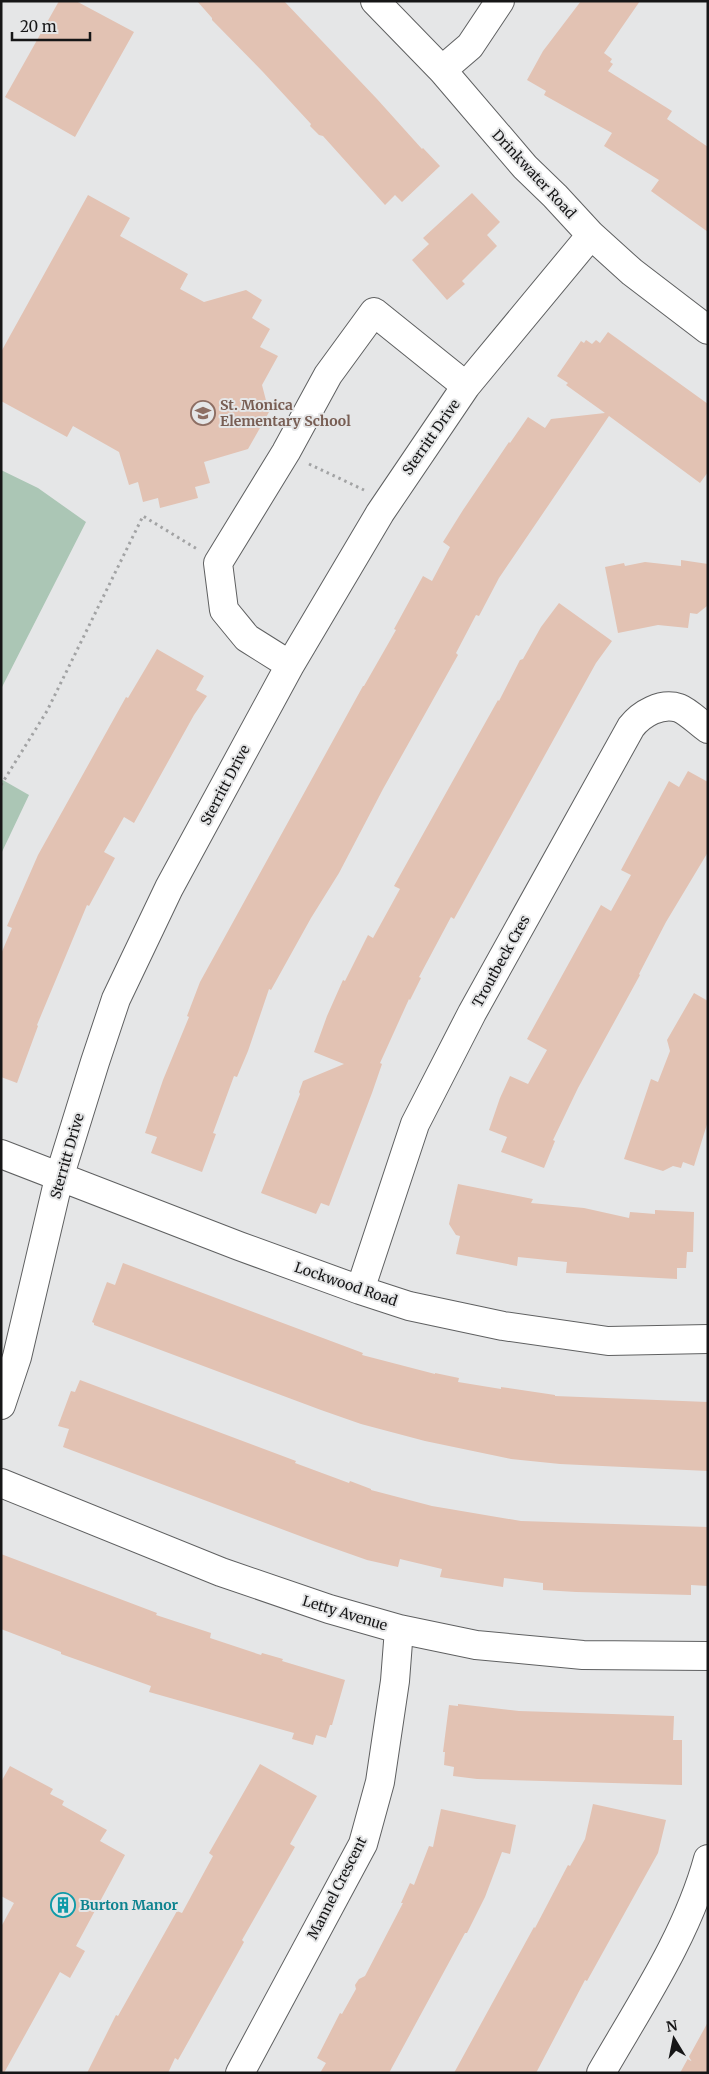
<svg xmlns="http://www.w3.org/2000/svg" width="709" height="2074" font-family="Merriweather,serif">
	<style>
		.green { fill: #abc6b5 }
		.building { fill: #e2c2b3 }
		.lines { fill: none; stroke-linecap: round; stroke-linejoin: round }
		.minor-casing { stroke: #5f6061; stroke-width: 30 }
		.path { stroke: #a2a3a4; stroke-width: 3; stroke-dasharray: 2.5 4; stroke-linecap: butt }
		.minor { stroke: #fff; stroke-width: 28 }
		.labels { text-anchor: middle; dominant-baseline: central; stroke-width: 4; stroke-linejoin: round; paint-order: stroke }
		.street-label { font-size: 14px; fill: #161617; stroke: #e5e6e7 }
		.education-label { font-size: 14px; font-weight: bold; fill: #785e54; stroke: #e5e6e7; text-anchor: start }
		.culture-label { font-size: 14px; font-weight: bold; fill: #0d838f; stroke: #e5e6e7; text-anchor: start }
	</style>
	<rect width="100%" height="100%" fill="#e5e6e7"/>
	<path class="green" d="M 1,470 L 38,488 L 86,522 L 1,689 Z
		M 1,779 L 29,795 L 1,854 Z"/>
	<path class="building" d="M 59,1 L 76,1 L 134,32 L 75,137 L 5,97 Z
		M 197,1 L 284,1 L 377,99 L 422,149 L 423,148 L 440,166 L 402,202 L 395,195 L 385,205 L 323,136 L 319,135 L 310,126 L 311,124 L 263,72 L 212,20 L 212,18 Z
		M 581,1 L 640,1 L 604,53 L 612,59 L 610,62 L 613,64 L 608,71 L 672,111 L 667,119 L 708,147 L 708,232 L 651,191 L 659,180 L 604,146 L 612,133 L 544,95 L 546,91 L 527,80 L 543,51 Z
		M 472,193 L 500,222 L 487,235 L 497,246 L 462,281 L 465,284 L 447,300 L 412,260 L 429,244 L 423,238 Z
		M 88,195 L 130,218 L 120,236 L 188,274 L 180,289 L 204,302 L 246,290 L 262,300 L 252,318 L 270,329 L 260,347 L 278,356 L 262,385 L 269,412 L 248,449 L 204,462 L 210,483 L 195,487 L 198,498 L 160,508 L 158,498 L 143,502 L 138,482 L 129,485 L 119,452 L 73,426 L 67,437 L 1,401 L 1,352 Z
		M 608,332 L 708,404 L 708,472 L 700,483 L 609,416 L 499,578 L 479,616 L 476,615 L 456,653 L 458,655 L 383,789 L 339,873 L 311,918 L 271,990 L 269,989 L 248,1051 L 237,1077 L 234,1076 L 213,1133 L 216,1134 L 202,1172 L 151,1153 L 157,1137 L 145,1133 L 163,1080 L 189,1017 L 187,1016 L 200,982 L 363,686 L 364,686 L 396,630 L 394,629 L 423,576 L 432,581 L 450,547 L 443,542 L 463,510 L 509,442 L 510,443 L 528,417 L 545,428 L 551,419 L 605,413 L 566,385 L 568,383 L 557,376 L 581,341 L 584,343 L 586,340 L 592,344 L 596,340 L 600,343 Z
		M 681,560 L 708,564 L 707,606 L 697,614 L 690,613 L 688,628 L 658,625 L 618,633 L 605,567 L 624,563 L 625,566 L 645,562 L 681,566 Z
		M 559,603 L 612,641 L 596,663 L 454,919 L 451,917 L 419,977 L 421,978 L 410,1000 L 409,999 L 380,1063 L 382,1064 L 372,1093 L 329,1206 L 321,1203 L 316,1214 L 261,1193 L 300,1094 L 299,1092 L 303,1081 L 344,1064 L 314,1052 L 327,1016 L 343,980 L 345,981 L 368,935 L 373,938 L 400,889 L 394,886 L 498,700 L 499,701 L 520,660 L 523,659 L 541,627 Z
		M 157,649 L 204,676 L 196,690 L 207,696 L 194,715 L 134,823 L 124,817 L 104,852 L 115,858 L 89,906 L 87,905 L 37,1025 L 38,1026 L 17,1083 L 1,1077 L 1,954 L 12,928 L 7,926 L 38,855 L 126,697 L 128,698 Z
		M 688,771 L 708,782 L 708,852 L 666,922 L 639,974 L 640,975 L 578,1088 L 553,1140 L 555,1141 L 544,1168 L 501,1152 L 507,1137 L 489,1130 L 500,1098 L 510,1076 L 528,1084 L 547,1050 L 527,1039 L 601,905 L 611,911 L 631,875 L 621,870 L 669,781 L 679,787 Z
		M 694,993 L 708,1001 L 708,1121 L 694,1166 L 683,1162 L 681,1168 L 673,1166 L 663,1171 L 624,1159 L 651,1079 L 658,1082 L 670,1051 L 667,1040 Z
		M 458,1184 L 533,1199 L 531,1203 L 584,1208 L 629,1218 L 630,1212 L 655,1214 L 655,1210 L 694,1212 L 693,1252 L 687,1252 L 686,1268 L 677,1268 L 677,1279 L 566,1273 L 567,1262 L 518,1257 L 517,1266 L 456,1254 L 460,1236 L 456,1235 L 449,1224 Z
		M 123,1263 L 363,1353 L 362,1355 L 435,1374 L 435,1373 L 459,1378 L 458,1382 L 501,1389 L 501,1387 L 555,1395 L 555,1396 L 708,1402 L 708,1471 L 560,1464 L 511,1459 L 425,1441 L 361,1424 L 321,1410 L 94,1325 L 94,1323 L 92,1322 L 107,1282 L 115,1285 Z
		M 80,1380 L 296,1461 L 295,1463 L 349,1483 L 350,1481 L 371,1489 L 371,1490 L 432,1506 L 521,1521 L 708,1527 L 708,1586 L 691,1585 L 691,1595 L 576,1592 L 543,1590 L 543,1583 L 504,1578 L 503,1587 L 440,1577 L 442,1569 L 400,1559 L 398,1567 L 367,1560 L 316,1542 L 63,1447 L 69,1429 L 58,1426 L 71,1391 L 75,1392 Z
		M 1,1554 L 157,1613 L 156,1615 L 211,1633 L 210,1638 L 261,1655 L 262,1653 L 283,1659 L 282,1661 L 345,1680 L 332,1725 L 330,1725 L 326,1738 L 316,1735 L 313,1745 L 292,1739 L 294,1733 L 149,1692 L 151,1686 L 61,1654 L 61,1652 L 1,1629 Z
		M 458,1704 L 519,1711 L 674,1716 L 673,1740 L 682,1740 L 682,1785 L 477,1779 L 453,1776 L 454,1767 L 444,1765 L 445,1752 L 443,1752 L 449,1705 L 458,1706 Z
		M 260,1764 L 317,1796 L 290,1844 L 295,1847 L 242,1940 L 244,1942 L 220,1985 L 178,2060 L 175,2058 L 168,2073 L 87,2073 L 116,2015 L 118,2016 L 177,1911 L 182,1913 L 213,1856 L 209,1853 Z
		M 10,1766 L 53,1789 L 50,1794 L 64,1801 L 62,1805 L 107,1830 L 100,1841 L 125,1855 L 76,1946 L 85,1951 L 70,1978 L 60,1972 L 4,2073 L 1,2073 L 1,1927 L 14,1903 L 1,1896 L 1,1782 Z
		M 593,1804 L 666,1820 L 658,1853 L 587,1981 L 585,1980 L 536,2073 L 454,2073 L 534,1927 L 535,1928 L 568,1865 L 570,1866 L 585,1839 Z
		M 441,1809 L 516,1825 L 510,1854 L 502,1852 L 485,1897 L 467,1933 L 465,1933 L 389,2073 L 320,2073 L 326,2063 L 317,2058 L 340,2013 L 342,2014 L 356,1989 L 355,1985 L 359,1979 L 365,1976 L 403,1903 L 401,1903 L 410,1883 L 414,1885 L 429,1846 L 433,1847 Z
		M 708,2022 L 708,2073 L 680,2073 Z"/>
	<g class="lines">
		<defs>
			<path id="minor" d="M 375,1 L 442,70 L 525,167 L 555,196 L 591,235 L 632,272 L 708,330
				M 442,70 L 470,46 L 500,1
				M 290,665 L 247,638 L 224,610 L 218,563 L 286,452 L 328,375 L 374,312 L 466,386
				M 1,1154 L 239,1246 L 360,1290 L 409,1306 L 503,1326 L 608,1341 L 708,1339
				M 360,1290 L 415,1124 L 472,1013 L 631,727 C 641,714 661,702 679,708 C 689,712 699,723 708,729
				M 1,1405 L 17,1357 L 59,1178 L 95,1062 L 116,999 L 169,888 L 290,665 L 380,513 L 466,386 L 591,235
				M 1,1483 L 221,1572 L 329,1609 L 399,1629 L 476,1645 L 583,1655 L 708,1656
				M 240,2073 L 363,1844 L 380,1782 L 395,1681 L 399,1629
				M 601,2073 C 640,2005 687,1936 708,1859"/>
		</defs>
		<use href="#minor" class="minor-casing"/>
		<path class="path" d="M 309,464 L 364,490
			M 1,785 L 47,711 L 143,516 L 197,549"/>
		<use href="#minor" class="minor"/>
	</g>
	<defs>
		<symbol id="school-ring" viewBox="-11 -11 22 22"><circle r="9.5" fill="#e5e6e7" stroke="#8d6e63" stroke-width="1.5"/><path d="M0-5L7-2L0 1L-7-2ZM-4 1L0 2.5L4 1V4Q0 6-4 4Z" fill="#8d6e63"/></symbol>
		<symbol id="building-ring" viewBox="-11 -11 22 22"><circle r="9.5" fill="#e5e6e7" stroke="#0f9aa8" stroke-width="1.5"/><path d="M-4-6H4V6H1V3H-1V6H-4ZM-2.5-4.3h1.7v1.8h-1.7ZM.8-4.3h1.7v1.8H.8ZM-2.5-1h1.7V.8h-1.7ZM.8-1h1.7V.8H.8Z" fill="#0f9aa8"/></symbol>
	</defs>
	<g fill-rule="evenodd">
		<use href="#school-ring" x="189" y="399" width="28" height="28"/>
		<use href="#building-ring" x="49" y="1891" width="28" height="28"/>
	</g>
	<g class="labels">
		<g class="street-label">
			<text transform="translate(534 174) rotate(47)">Drinkwater Road</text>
			<text transform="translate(431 437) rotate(-55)">Sterritt Drive</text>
			<text transform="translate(225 785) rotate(-62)">Sterritt Drive</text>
			<text transform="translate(501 961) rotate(-61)">Troutbeck Cres</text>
			<text transform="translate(67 1156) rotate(-74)">Sterritt Drive</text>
			<text transform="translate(346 1284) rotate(19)">Lockwood Road</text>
			<text transform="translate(345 1613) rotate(17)">Letty Avenue</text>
			<text transform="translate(337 1888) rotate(-63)">Mannel Crescent</text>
		</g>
		<g class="education-label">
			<text x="220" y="405">St. Monica<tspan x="220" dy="16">Elementary School</tspan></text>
		</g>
		<g class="culture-label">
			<text x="80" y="1905">Burton Manor</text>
		</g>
	</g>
	<rect width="709" height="2074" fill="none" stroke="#161617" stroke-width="5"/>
	<g transform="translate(674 2039) rotate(350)" stroke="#e5e6e7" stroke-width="4" paint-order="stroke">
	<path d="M0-4L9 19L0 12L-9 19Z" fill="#161617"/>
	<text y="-8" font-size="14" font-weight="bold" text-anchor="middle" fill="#161617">N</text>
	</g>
	<path d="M12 32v8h78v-8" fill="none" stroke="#161617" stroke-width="2.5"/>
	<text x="20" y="32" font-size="15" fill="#161617" stroke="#e5e6e7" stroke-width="4" paint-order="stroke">20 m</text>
</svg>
